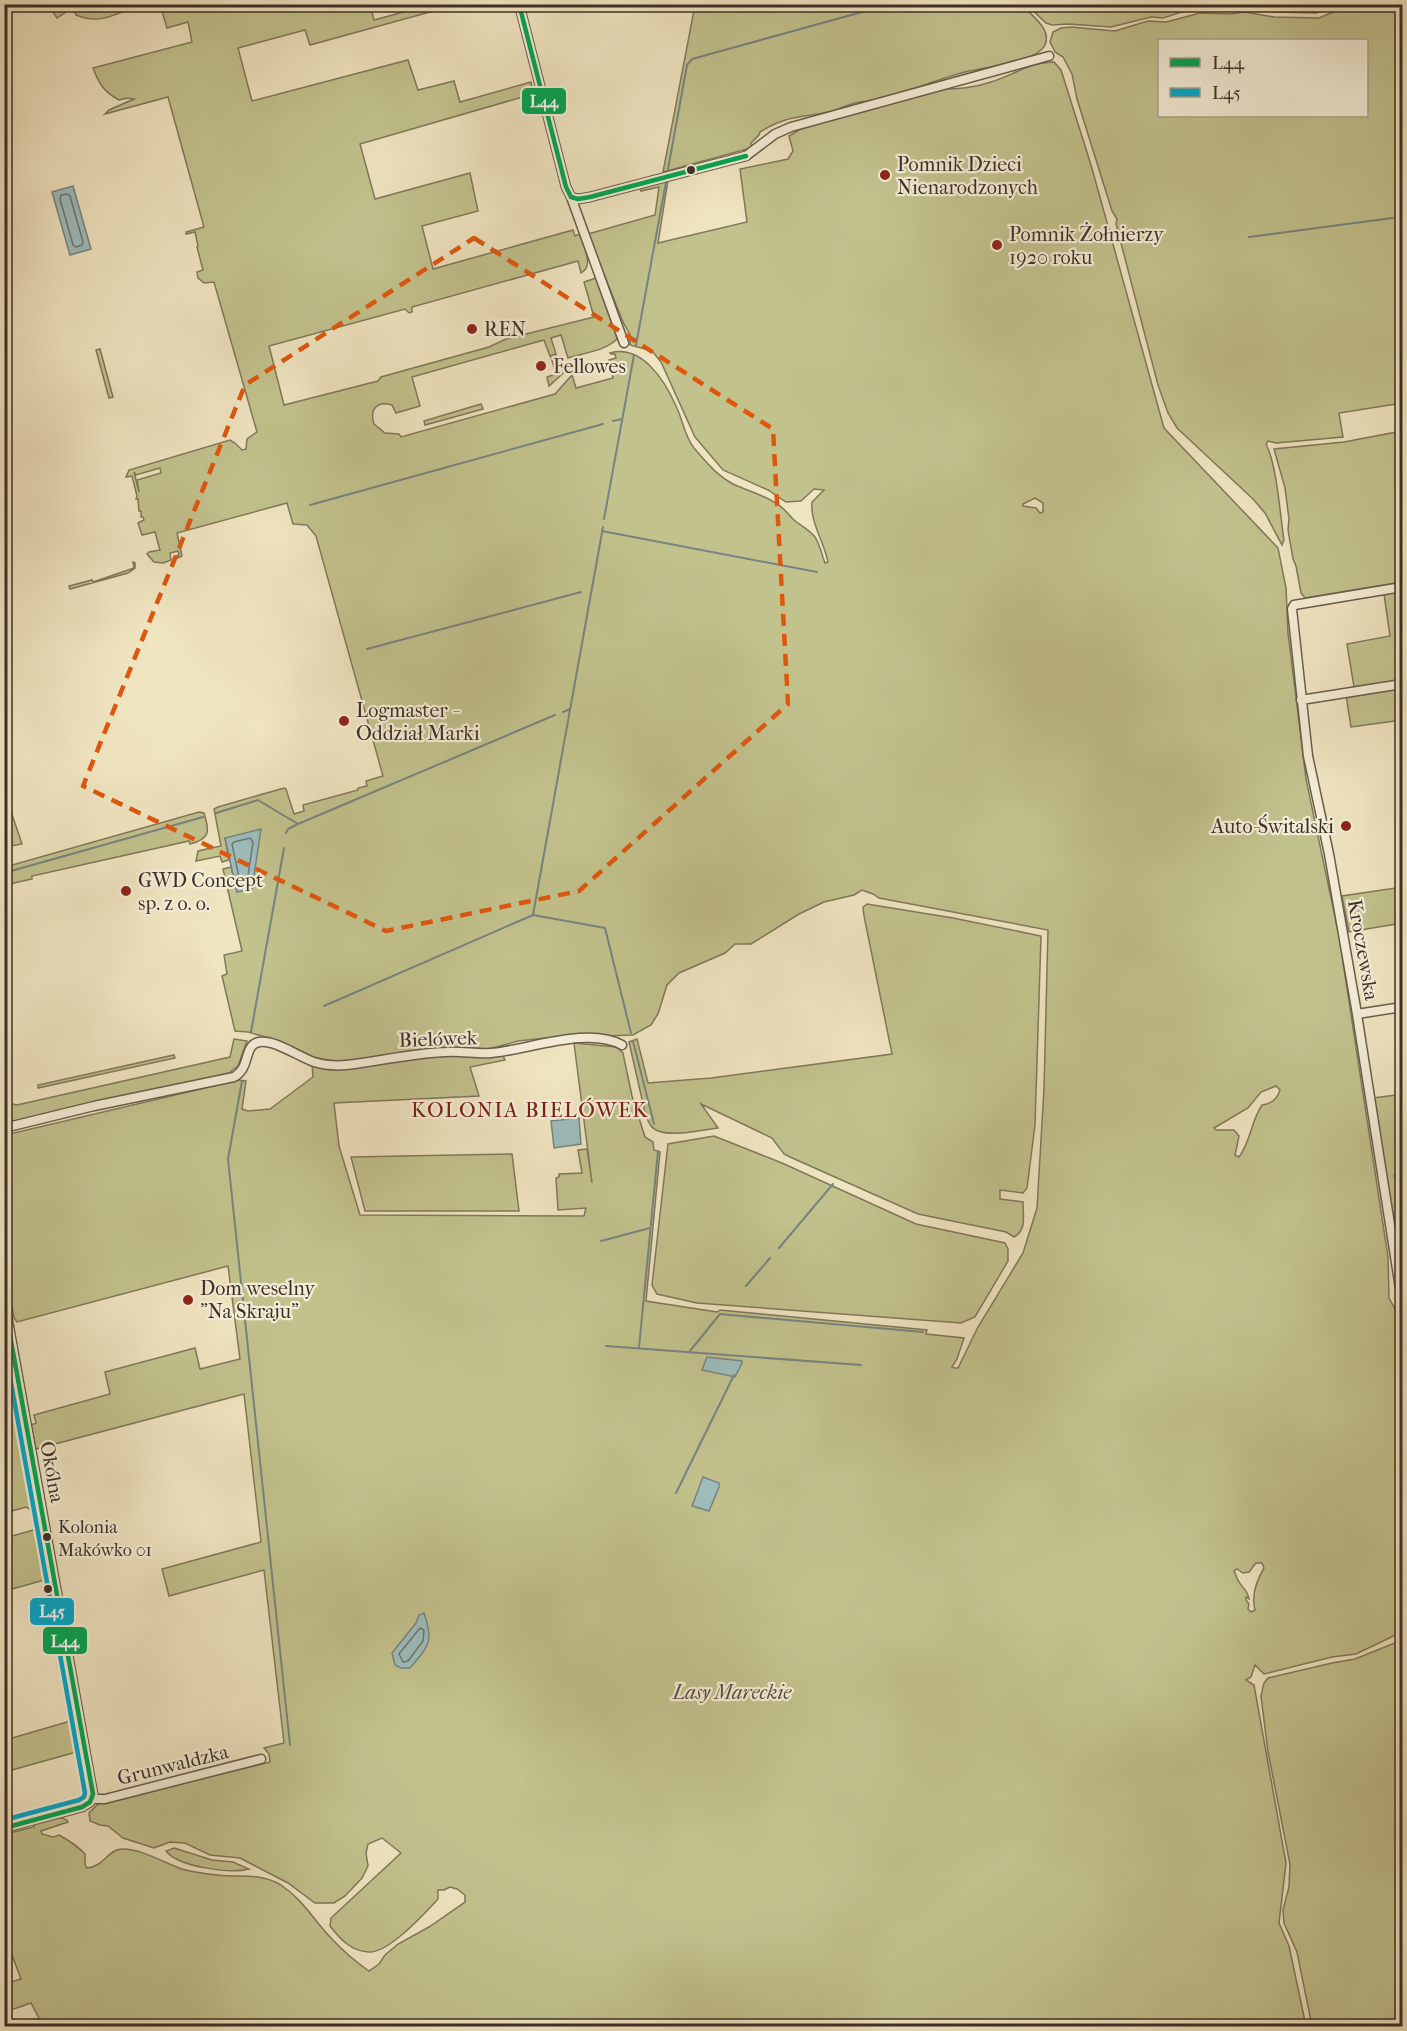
<svg xmlns="http://www.w3.org/2000/svg" width="1407" height="2031" font-family="'IM FELL French Canon',serif">
	<style>
		.green { fill: #c2c28d; stroke: #80785b; stroke-width: 1.5; fill-rule: evenodd }
		.water { fill: #9dbdbc; stroke: #778481; stroke-width: 1.5 }
		.lines { fill: none; stroke-linecap: round; stroke-linejoin: round }
		.shore { stroke: #6d7672; stroke-width: 1.5 }
		.stream { stroke: #778481; stroke-width: 2 }
		.street-casing { stroke: #6a5c4f; stroke-width: 11 }
		.street { stroke: #f5eed7; stroke-width: 8 }
		.bus-1-casing { stroke: #f5eed7; stroke-width: 9 }
		.bus-2-casing { stroke: #f5eed7; stroke-width: 9 }
		.bus-1 { stroke: #00a651; stroke-width: 4.5 }
		.bus-2 { stroke: #00a9ce; stroke-width: 4.5 }
		.marked { fill: none; stroke: #df570d; stroke-width: 4.5; stroke-dasharray: 12 8; stroke-linejoin: round }
		.bus-dot { fill: #3d2f29; stroke: #f5eed7; stroke-width: 2 }
		.poi-dot { fill: #8f2418; stroke: #f5eed7; stroke-width: 2 }
		.labels { text-anchor: middle; dominant-baseline: central; stroke-width: 4.5; stroke-linejoin: round; paint-order: stroke }
		.bus-label { font-size: 18px; fill: #3d2f29; stroke: #f5eed7; text-anchor: start }
		.poi-label { font-size: 20px; fill: #3d2f29; stroke: #f5eed7; text-anchor: start }
		.street-label { font-size: 20px; fill: #3d2f29; stroke: #f5eed7 }
		.park-label { font-size: 20px; font-style: italic; fill: #584c3d; stroke: #f5eed7 }
		.neighbourhood-label { font-size: 21px; letter-spacing: 1.5px; fill: #7a1f14; stroke: #f5eed7 }
		.line-badge { stroke: #f5eed7; stroke-width: 2 }
		.badge-label { font-size: 16px; text-anchor: middle; font-weight: bold; fill: #fff }
	</style>
	<rect width="100%" height="100%" fill="#f0e5c1"/>
	<filter id="stains"><feTurbulence type="fractalNoise" baseFrequency=".00333" numOctaves="4"/><feColorMatrix values="0 0 0 0 .2 0 0 0 0 .09 0 0 0 0 .02 0 0 0 .5 -.17"/></filter>
	<radialGradient id="worn" r=".72"><stop offset=".6" stop-color="#630" stop-opacity="0"/><stop offset="1" stop-color="#630" stop-opacity=".3"/></radialGradient>
	<path class="green" d="M 48,5 L 64,5 L 66,12 L 57,18 Z
		M 72,5 L 72,4 L 142,5 C 117,12 102,26 76,15 Z
		M 160,5 L 370,5 L 374,20 L 429,5 L 441,9 L 310,45 L 305,30 L 238,48 L 252,101 L 408,60 L 418,90 L 454,81 L 460,102 L 531,82 L 533,94 L 360,144 L 375,199 L 470,173 L 478,211 L 422,226 L 433,269 L 573,230 L 575,236 L 580,234 C 583,246 595,266 581,273 L 578,261 L 412,307 L 412,312 L 409,313 L 405,309 L 269,346 L 284,405 L 378,381 L 381,377 L 489,347 L 506,339 L 594,317 L 584,282 L 596,278 L 615,331 L 617,339 C 605,351 584,353 568,358 L 561,335 L 551,338 L 556,354 L 550,356 L 544,340 L 412,377 L 420,406 L 396,413 L 392,405 C 378,401 369,408 374,424 L 385,433 L 399,434 L 401,437 L 555,394 L 572,375 L 576,388 L 613,378 L 609,360 L 616,358 L 615,354 L 611,354 L 610,353 C 642,344 665,381 676,406 C 683,420 684,435 694,448 C 706,462 718,477 735,485 C 749,491 764,495 777,504 C 784,508 788,514 794,520 C 801,526 809,529 815,537 C 820,545 822,555 825,563 L 828,562 C 824,541 810,523 812,502 L 824,490 L 814,489 L 801,501 L 786,502 L 768,490 L 723,470 L 695,437 L 661,362 L 652,351 L 630,345 L 630,335 L 623,322 L 588,234 L 655,215 L 659,187 L 641,191 L 640,188 L 668,180 L 658,243 L 747,222 L 740,169 L 788,159 L 793,151 L 789,136 L 804,127 L 941,89 C 959,89 973,88 991,82 C 1013,75 1031,62 1054,62 L 1061,70 L 1091,165 L 1164,428 L 1278,548 L 1286,588 L 1288,633 L 1306,779 L 1339,936 L 1388,1257 L 1389,1298 L 1395,1309 L 1402,1344 L 1402,1632 L 1356,1654 L 1332,1657 L 1264,1674 L 1255,1665 L 1251,1677 L 1246,1680 L 1254,1685 L 1286,1863 L 1279,1923 L 1289,1946 L 1306,2026 L 43,2026 L 31,2003 L 5,2012 L 4,1984 L 21,1979 L 12,1955 L 5,1957 L 5,1832 L 9,1831 L 10,1833 L 34,1827 L 34,1824 L 59,1817 L 67,1820 L 68,1822 L 41,1831 L 42,1834 L 53,1837 L 59,1835 C 68,1840 78,1846 85,1854 L 85,1864 L 87,1868 C 103,1867 108,1850 121,1849 C 141,1848 164,1863 182,1869 C 193,1872 207,1874 218,1875 C 240,1878 259,1872 281,1885 C 302,1899 314,1920 331,1938 C 342,1950 356,1962 369,1971 L 379,1964 L 385,1955 L 398,1944 L 429,1927 L 465,1902 L 465,1895 L 457,1889 L 450,1887 L 444,1890 L 438,1890 L 438,1899 C 425,1913 388,1954 368,1952 C 351,1951 340,1939 330,1926 L 331,1918 L 401,1853 L 382,1838 L 368,1844 L 366,1853 L 368,1866 L 362,1878 L 345,1896 L 334,1903 L 315,1903 L 288,1883 L 240,1858 L 210,1855 L 185,1843 L 170,1842 L 154,1848 L 123,1838 L 108,1826 L 100,1825 L 90,1821 L 89,1813 L 98,1804 L 270,1762 L 269,1754 L 264,1748 L 284,1743 L 264,1570 L 169,1596 L 162,1569 L 261,1542 L 244,1394 L 36,1449 L 31,1425 L 36,1423 L 34,1415 L 110,1394 L 105,1372 L 195,1348 L 200,1369 L 240,1359 L 228,1266 L 17,1322 L 14,1318 L 5,1266 L 5,1135 L 239,1080 L 246,1081 L 242,1109 L 248,1111 L 270,1109 L 313,1077 L 312,1064 L 387,1061 L 467,1054 L 503,1056 L 505,1060 L 470,1067 L 479,1096 L 334,1103 L 339,1146 L 360,1215 L 584,1216 L 586,1208 L 558,1210 L 556,1178 L 559,1177 L 559,1174 L 582,1173 L 578,1150 L 587,1149 L 592,1183 L 574,1043 L 617,1047 L 623,1053 L 632,1096 L 645,1137 L 653,1142 L 654,1150 L 660,1152 L 646,1301 L 717,1312 L 720,1310 L 927,1330 L 926,1334 L 964,1338 L 957,1359 L 952,1367 L 955,1368 L 958,1368 L 978,1327 L 1023,1253 L 1037,1208 L 1044,1089 L 1048,930 L 879,898 L 873,894 L 862,890 L 854,895 L 824,902 L 799,914 L 751,944 L 735,944 L 725,953 L 679,973 L 667,985 L 658,1014 L 651,1025 L 633,1035 L 546,1038 L 518,1041 L 489,1049 L 470,1048 L 424,1051 L 340,1062 L 315,1058 L 273,1039 L 248,1032 L 235,1031 L 222,976 L 227,974 L 224,955 L 242,951 L 223,869 L 231,867 L 237,892 L 225,838 L 229,860 L 222,862 L 220,856 L 196,861 L 198,851 L 221,846 L 214,809 L 218,807 L 284,788 L 286,789 L 294,814 L 304,811 L 303,805 L 358,790 L 358,788 L 367,786 L 366,781 L 383,776 L 316,536 L 307,525 L 293,524 L 287,503 L 177,533 L 182,556 L 175,559 L 174,557 L 179,555 L 178,551 L 170,553 L 171,560 L 163,563 L 154,562 L 147,554 L 149,552 L 160,550 L 155,532 L 142,535 L 138,523 L 144,520 L 143,517 L 141,517 L 141,511 L 139,511 L 138,499 L 136,499 L 137,496 L 132,476 L 126,477 L 129,470 L 230,440 L 235,443 L 242,450 L 246,449 L 247,439 L 257,432 L 214,282 L 204,283 L 198,278 L 197,272 L 203,270 L 197,247 L 198,246 L 195,232 L 186,234 L 186,232 L 204,227 L 168,97 L 105,114 L 109,110 L 134,99 L 127,98 L 119,100 C 104,92 99,84 93,68 L 192,42 L 188,22 L 167,28 ZM 160,468 L 161,473 L 137,480 L 139,492 L 134,472 L 136,475 ZM 1035,498 L 1043,503 L 1043,512 L 1040,513 L 1036,508 L 1023,506 L 1023,504 ZM 1276,1086 L 1280,1090 C 1277,1100 1271,1104 1262,1105 C 1251,1121 1251,1141 1239,1157 L 1235,1155 L 1239,1136 L 1234,1130 L 1216,1130 L 1214,1128 L 1248,1108 L 1261,1092 ZM 1256,1563 L 1262,1563 L 1264,1568 C 1257,1580 1251,1596 1255,1610 L 1251,1612 L 1248,1609 L 1249,1604 L 1246,1600 L 1246,1597 L 1249,1599 C 1248,1590 1241,1587 1238,1580 C 1236,1577 1236,1574 1234,1571 L 1237,1569 L 1243,1573 L 1249,1572 Z
		M 695,5 L 1022,5 C 1032,16 1052,29 1045,45 C 1037,62 982,68 965,72 C 934,80 904,94 873,100 C 867,102 861,101 855,103 C 846,105 838,110 829,112 C 800,118 787,115 760,132 L 759,135 L 751,143 L 751,148 L 663,172 Z
		M 1027,5 L 1339,5 L 1316,13 L 1274,12 L 1245,7 L 1188,10 L 1163,18 L 1151,17 L 1111,27 L 1068,24 L 1052,25 L 1046,23 Z
		M 1350,5 L 1402,5 L 1402,403 L 1339,413 L 1343,437 L 1276,443 L 1268,441 L 1266,444 C 1277,465 1280,515 1284,540 L 1282,545 L 1265,513 L 1253,499 L 1177,428 L 1168,413 L 1158,385 L 1116,224 L 1117,219 L 1112,211 L 1077,99 L 1072,74 L 1063,57 L 1055,52 L 1050,42 L 1053,32 L 1061,28 L 1071,27 L 1115,31 L 1148,21 L 1166,22 L 1200,13 L 1230,14 L 1245,12 L 1274,17 L 1319,18 ZM 1366,40 L 1366,116 L 1160,116 L 1160,40 Z
		M 100,349 L 113,397 L 109,398 L 96,350 Z
		M 556,356 L 559,368 L 570,365 L 570,367 L 549,386 L 547,377 L 556,374 L 551,357 Z
		M 481,404 L 483,409 L 425,425 L 424,421 Z
		M 1402,431 L 1402,582 L 1305,598 L 1301,593 L 1296,566 L 1293,559 L 1288,530 L 1289,519 L 1285,488 L 1274,449 L 1344,442 Z
		M 133,562 L 135,563 L 135,568 L 128,573 L 70,589 L 69,586 L 92,580 L 93,582 L 134,568 Z
		M 1402,591 L 1402,680 L 1354,687 L 1347,644 L 1390,636 L 1384,594 Z
		M 1402,687 L 1402,720 L 1351,727 L 1346,695 Z
		M 4,791 L 22,844 L 5,847 L 5,831 L 8,829 L 6,822 L 11,820 L 5,798 Z
		M 199,812 L 204,813 C 210,832 210,839 190,844 L 189,841 L 32,876 L 32,879 L 5,885 L 5,867 Z
		M 1402,887 L 1402,923 L 1349,932 L 1342,896 Z
		M 867,904 L 953,918 L 1041,936 L 1035,1125 L 1027,1188 L 1023,1193 L 1000,1190 L 1000,1199 L 1023,1202 C 1023,1215 1027,1230 1014,1237 L 1006,1232 L 918,1214 L 790,1157 L 784,1154 L 772,1138 L 701,1104 L 718,1128 C 702,1130 662,1140 651,1126 C 649,1123 648,1120 646,1117 L 629,1042 L 637,1039 L 648,1083 L 711,1078 L 892,1054 L 864,916 L 863,907 Z
		M 234,1039 L 247,1041 L 238,1066 L 229,1073 L 5,1124 L 4,1102 L 17,1105 L 230,1057 Z
		M 174,1055 L 175,1058 L 38,1088 L 38,1085 Z
		M 1402,1094 L 1402,1216 L 1395,1217 L 1392,1215 L 1374,1098 Z
		M 714,1136 L 782,1163 L 916,1224 L 1005,1243 L 1008,1249 L 1008,1261 L 975,1317 L 961,1323 L 697,1303 L 657,1294 L 652,1285 L 668,1144 Z
		M 512,1154 L 519,1211 L 365,1211 L 351,1157 Z
		M 5,1349 L 6,1356 L 33,1511 L 26,1507 L 5,1513 Z
		M 37,1529 L 48,1579 L 5,1591 L 5,1538 Z
		M 1402,1640 L 1402,2026 L 1312,2026 L 1297,1952 L 1284,1923 L 1283,1910 L 1289,1887 L 1290,1864 L 1268,1752 L 1261,1696 L 1264,1683 L 1268,1678 L 1332,1663 L 1355,1659 Z
		M 74,1720 L 80,1751 L 5,1772 L 5,1740 Z
		M 174,1848 L 212,1860 L 233,1862 L 249,1869 C 231,1874 178,1867 166,1851 Z"/>
	<path class="water" d="M 73,186 L 91,249 L 70,255 L 52,192 Z
		M 261,829 L 252,889 L 237,892 L 225,838 Z
		M 579,1118 L 581,1144 L 554,1148 L 551,1121 Z
		M 707,1357 L 742,1361 L 742,1363 L 735,1377 L 702,1370 Z
		M 703,1477 L 719,1483 L 719,1487 L 709,1511 L 692,1506 Z
		M 424,1613 C 434,1643 429,1645 410,1668 L 401,1668 L 395,1665 L 392,1653 L 416,1623 L 419,1615 Z"/>
	<g class="lines">
		<path class="shore" d="M 67,194 L 70,196 L 83,242 L 82,245 L 76,247 L 73,245 L 60,199 L 61,195 Z
			M 250,838 L 253,842 L 247,882 L 243,884 L 240,882 L 232,844 L 234,842 Z
			M 420,1628 L 424,1630 L 423,1641 L 408,1661 L 403,1662 L 399,1654 Z"/>
		<path class="stream" d="M 668,169 L 687,65 L 692,59 L 891,4
			M 1249,237 L 1392,218 L 1402,219
			M 636,345 L 666,182
			M 613,421 L 622,419
			M 310,505 L 603,424
			M 604,519 L 634,355
			M 602,531 L 817,572
			M 367,649 L 581,592
			M 563,712 L 570,709
			M 216,813 L 258,800 L 298,824 L 555,715
			M 286,833 L 288,829 L 298,824
			M 4,873 L 203,817
			M 533,915 L 605,928 L 631,1033
			M 324,1006 L 533,915 L 603,527
			M 251,1032 L 284,848
			M 633,1041 L 654,1124
			M 242,1081 L 228,1159 L 290,1745
			M 1394,1176 L 1402,1175
			M 601,1241 L 650,1228
			M 779,1248 L 833,1184
			M 746,1286 L 770,1258
			M 606,1346 L 861,1365
			M 639,1348 L 658,1151
			M 690,1351 L 720,1314 L 923,1332
			M 676,1493 L 734,1375"/>
		<defs>
			<path id="street" d="M 519,4 L 566,187 L 571,197 L 624,343
				M 571,197 L 578,199 L 590,197 L 746,156 L 775,134 L 791,127 L 1049,56
				M 1402,587 L 1294,605 L 1292,609 L 1308,756 L 1329,854 L 1356,1008 L 1402,1301
				M 1301,700 L 1402,684
				M 1357,1014 L 1402,1007
				M 4,1128 L 94,1106 L 234,1077 C 251,1068 243,1045 259,1042 C 274,1039 299,1057 314,1062 C 327,1066 342,1066 355,1064 C 385,1060 415,1053 446,1052 C 461,1051 477,1054 491,1053 C 528,1050 588,1026 622,1045
				M 4,1299 L 93,1794 L 90,1802 L 82,1807 L 4,1828
				M 92,1799 L 105,1799 L 261,1759"/>
		</defs>
		<use href="#street" class="street-casing"/>
		<use href="#street" class="street"/>
		<defs>
			<path id="bus-1" d="M 519,4 L 566,187 L 571,197
				M 571,197 L 578,199 L 590,197 L 746,156
				M 4,1302 L 93,1794 L 90,1802 L 82,1807 L 4,1828"/>
			<path id="bus-2" d="M 4,1344 L 85,1793 L 84,1797 L 79,1800 L 4,1820"/>
		</defs>
		<use href="#bus-1" class="bus-1-casing"/>
		<use href="#bus-2" class="bus-2-casing"/>
		<use href="#bus-1" class="bus-1"/>
		<use href="#bus-2" class="bus-2"/>
	</g>
	<path class="marked" d="M 474,238 L 773,429 L 788,704 L 579,891 L 386,931 L 83,786 L 245,385 Z"/>
	<g class="bus-dot">
		<circle cx="691" cy="170" r="5"/>
		<circle cx="47" cy="1537" r="5"/>
		<circle cx="48" cy="1589" r="5"/>
	</g>
	<g class="poi-dot">
		<circle cx="885" cy="175" r="6"/>
		<circle cx="997" cy="245" r="6"/>
		<circle cx="472" cy="329" r="6"/>
		<circle cx="541" cy="366" r="6"/>
		<circle cx="344" cy="721" r="6"/>
		<circle cx="1346" cy="826" r="6"/>
		<circle cx="126" cy="891" r="6"/>
		<circle cx="188" cy="1300" r="6"/>
	</g>
	<g class="labels">
		<g class="bus-label">
			<text x="58" y="1527">Kolonia<tspan x="58" dy="23">Makówko 01</tspan></text>
		</g>
		<g class="poi-label">
			<text x="897" y="164">Pomnik Dzieci<tspan x="897" dy="23">Nienarodzonych</tspan></text>
			<text x="1009" y="234">Pomnik Żołnierzy<tspan x="1009" dy="23">1920 roku</tspan></text>
			<text x="484" y="329">REN</text>
			<text x="553" y="366">Fellowes</text>
			<text x="356" y="710">Logmaster -<tspan x="356" dy="23">Oddział Marki</tspan></text>
			<text x="1334" y="826" text-anchor="end">Auto-Świtalski</text>
			<text x="138" y="880">GWD Concept<tspan x="138" dy="23">sp. z o. o.</tspan></text>
			<text x="200" y="1288">Dom weselny<tspan x="200" dy="23">"Na Skraju"</tspan></text>
		</g>
		<g class="street-label">
			<text transform="translate(1363 950) rotate(80)">Kroczewska</text>
			<text transform="translate(438 1039) rotate(-2)">Bielówek</text>
			<text transform="translate(52 1472) rotate(80)">Okólna</text>
			<text transform="translate(173 1765) rotate(-14)">Grunwaldzka</text>
		</g>
		<g class="park-label">
			<text x="732" y="1692">Lasy Mareckie</text>
		</g>
		<g class="neighbourhood-label">
			<text x="530" y="1110">KOLONIA BIELÓWEK</text>
		</g>
	</g>
	<g class="line-badge">
		<rect x="521" y="87" width="46" height="28" rx="6" fill="#00a651"/>
		<rect x="29" y="1597" width="46" height="29" rx="6" fill="#00a9ce"/>
		<rect x="42" y="1626" width="46" height="29" rx="6" fill="#00a651"/>
	</g>
	<g class="badge-label">
		<text x="544" y="107">L44</text>
		<text x="52" y="1617">L45</text>
		<text x="65" y="1647">L44</text>
	</g>
	<rect width="1407" height="2031" fill="none" stroke="#f0e5c1" stroke-width="24"/>
	<rect x="6" y="6" width="1395" height="2019" fill="none" stroke="#3d2f29" stroke-width="3"/>
	<rect x="12" y="12" width="1383" height="2007" fill="none" stroke="#3d2f29" stroke-width="1.5"/>
	<rect x="1158" y="39" width="210" height="78" fill="#f5eed7" stroke="#aba291" stroke-width="1.5"/>
	<rect x="1170" y="58" width="30" height="9" fill="#00a651" stroke="#aba291" stroke-width="1.5"/>
	<text x="1212" y="69" font-size="18" fill="#3d2f29">L44</text>
	<rect x="1170" y="88" width="30" height="9" fill="#00a9ce" stroke="#aba291" stroke-width="1.5"/>
	<text x="1212" y="99" font-size="18" fill="#3d2f29">L45</text>
	<rect width="100%" height="100%" filter="url(#stains)"/>
	<rect width="100%" height="100%" fill="url(#worn)"/>
</svg>
